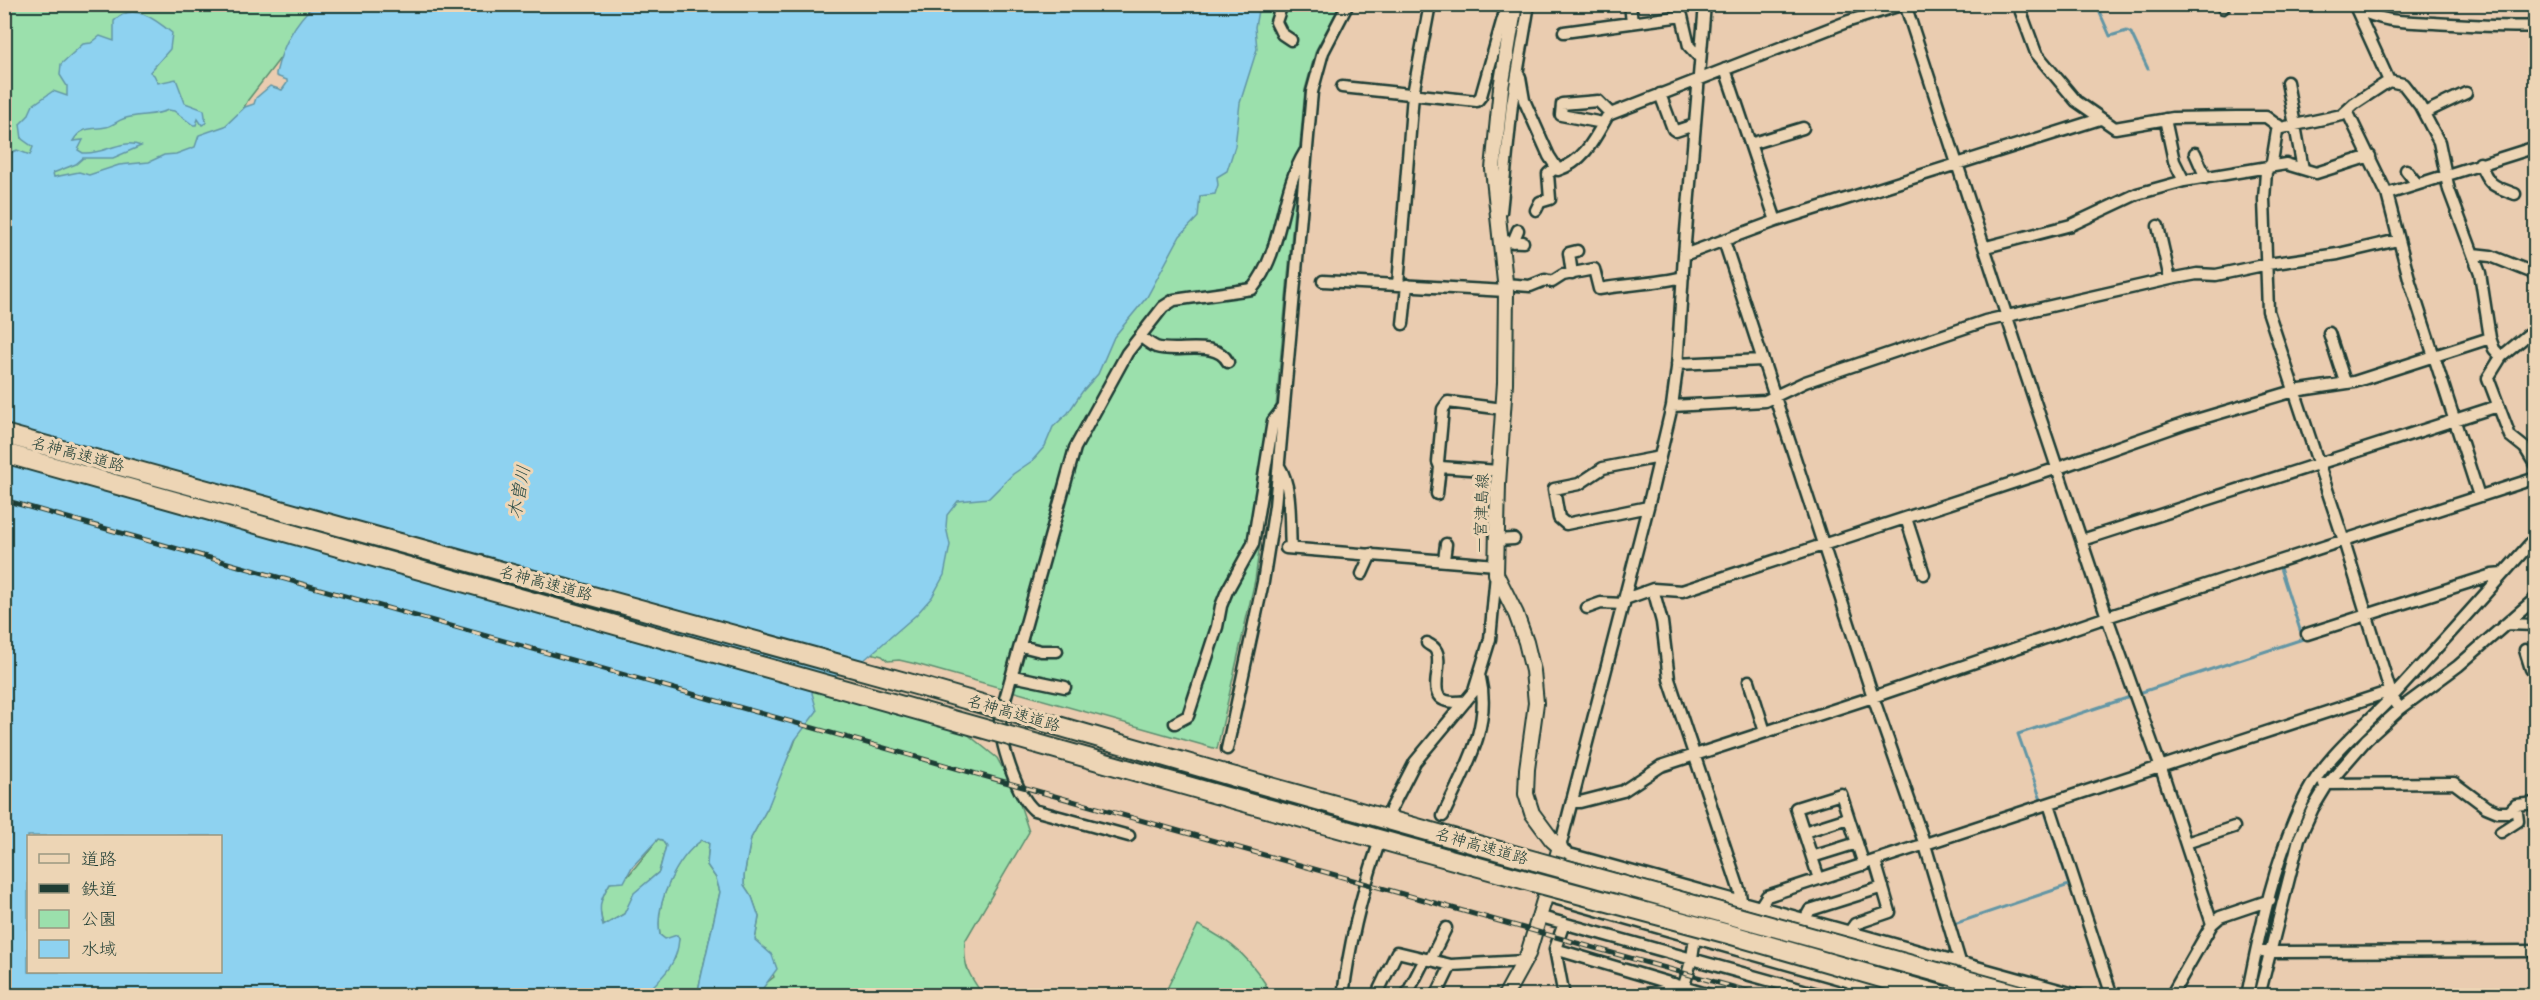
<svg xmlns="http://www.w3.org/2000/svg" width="2540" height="1000" font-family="Sriracha,'Klee One',sans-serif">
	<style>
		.green { fill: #9be0ac; stroke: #5d8e70; stroke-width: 1.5 }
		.water { fill: #8ed2f0; stroke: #6296a5; stroke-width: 1.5; fill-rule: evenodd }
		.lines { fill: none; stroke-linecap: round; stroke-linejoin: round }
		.stream { stroke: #6296a5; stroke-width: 3 }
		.street-casing { stroke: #1f3d34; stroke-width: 15 }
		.secondary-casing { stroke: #1f3d34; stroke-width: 18 }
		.highway-casing { stroke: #1f3d34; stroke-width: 22 }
		.street { stroke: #edd5b5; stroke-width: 10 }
		.secondary { stroke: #edd5b5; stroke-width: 14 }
		.highway { stroke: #edd5b5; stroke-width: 18 }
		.rail-casing { stroke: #1f3d34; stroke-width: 5 }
		.rail { stroke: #edd5b5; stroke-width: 3; stroke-dasharray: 9; stroke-linecap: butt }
		.highway-bridge-casing { stroke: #1f3d34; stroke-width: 22; stroke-linecap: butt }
		.highway-bridge { stroke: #edd5b5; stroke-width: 18 }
		.labels { text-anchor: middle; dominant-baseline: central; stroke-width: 6; stroke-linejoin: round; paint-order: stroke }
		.street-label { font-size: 16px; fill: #1f3d34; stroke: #edd5b5 }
		.water-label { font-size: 18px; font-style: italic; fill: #2a4c47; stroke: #edd5b5 }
	</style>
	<rect width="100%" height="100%" fill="#eaccb0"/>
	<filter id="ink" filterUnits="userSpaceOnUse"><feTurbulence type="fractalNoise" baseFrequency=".0167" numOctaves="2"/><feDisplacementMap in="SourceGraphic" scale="12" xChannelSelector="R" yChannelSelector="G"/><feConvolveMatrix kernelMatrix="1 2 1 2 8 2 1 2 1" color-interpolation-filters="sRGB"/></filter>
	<g filter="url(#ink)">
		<path class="green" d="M 5,5 L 321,5 L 248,100 L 181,223 L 5,397 Z
			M 1257,5 L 1340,5 L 1316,50 L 1305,90 L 1271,462 L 1255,580 L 1217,749 L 916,664 L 899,660 L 888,661 L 882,656 L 863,651 L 933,528 L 1174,245 L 1198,203 Z
			M 814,688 L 956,725 L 997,758 L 1017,795 L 1029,832 L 965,941 C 963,967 969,975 983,995 L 758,995 L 765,984 L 774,977 L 766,949 L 758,946 L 755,940 L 759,917 L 752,897 L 744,885 L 744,876 L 751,838 L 768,807 L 777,780 L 793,747 Z
			M 658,839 L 662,840 L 666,846 L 659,872 L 635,893 L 624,914 L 603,926 L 599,906 L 606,889 L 610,883 L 628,876 Z
			M 702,840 L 709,843 L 707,865 L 716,878 L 720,892 L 697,995 L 644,996 L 675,958 L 679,938 L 665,939 L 660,935 C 654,903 677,857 702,840 Z
			M 1198,925 C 1234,942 1253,961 1272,995 L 1164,995 Z"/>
		<path class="water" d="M 314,5 L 1259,5 L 1255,27 L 1257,49 L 1240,103 L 1235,146 L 1227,171 L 1217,177 L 1218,185 L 1215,194 L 1200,196 L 1198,217 L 1180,236 L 1147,297 L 1114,337 L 1098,374 L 1082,392 L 1068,413 L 1053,427 L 1045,446 L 1032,461 L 1013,474 L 989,498 L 958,501 L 947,515 L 946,527 L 950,545 L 944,575 L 932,597 L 916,615 L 863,661 L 814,687 L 812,693 L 817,711 L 795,740 L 768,807 L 751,838 L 744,876 L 744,885 L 752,897 L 759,917 L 755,940 L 772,955 L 777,969 L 758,995 L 697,995 L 720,892 L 716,878 L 707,865 L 709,843 L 702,840 C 677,857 654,904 660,935 L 665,939 L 677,935 L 679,939 C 677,966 662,977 644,995 L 5,996 L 5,155 L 17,150 L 30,155 L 33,147 L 22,139 L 20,124 L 28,116 L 33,105 L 53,91 L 67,96 L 67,86 L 60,75 L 61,64 L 83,44 L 91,43 L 100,36 L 114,41 L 114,21 C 132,1 155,19 172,33 L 170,49 L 150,72 L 154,75 L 158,83 L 176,79 L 185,103 L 204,110 L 206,123 L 202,125 L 198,119 L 196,125 L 193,125 L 174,111 L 168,110 C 156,116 138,114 123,119 C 117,121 112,126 106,127 C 91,130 82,126 73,141 L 83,140 L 78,150 L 83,153 C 105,155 120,138 141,146 L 113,158 L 83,158 L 76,164 L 53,173 L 54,177 L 79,172 L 89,175 L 119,165 L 149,162 L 164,155 L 176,154 L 195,147 L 199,135 L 225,126 L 245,107 L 254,104 L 256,98 L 270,86 L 282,90 L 287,83 L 287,80 L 276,76 L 276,73 C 282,48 294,23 314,5 ZM 28,836 L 220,836 L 220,972 L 28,972 ZM 658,839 L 662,840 L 666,846 L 659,872 L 634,893 L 624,914 L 603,926 C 598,907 600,899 610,883 L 624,882 L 632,867 Z"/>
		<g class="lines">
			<path class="stream" d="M 2096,4 L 2110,36 L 2127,31 L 2131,33 L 2148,69
				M 2139,693 L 2303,639 L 2280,568
				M 2042,803 L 2018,734 L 2130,697
				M 1954,924 L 2069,885 L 2046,815"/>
			<defs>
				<path id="street" d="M 1282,4 L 1276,22 L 1282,34 L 1291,40
					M 1430,4 L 1413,94 L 1398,285 L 1506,291
					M 1630,4 L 1632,23
					M 1705,4 L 1684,255 L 1677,368 L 1672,406 L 1648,507 L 1560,847 L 1569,854 L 2081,996
					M 1905,4 L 2020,357 L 2107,617 L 2161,768 L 2212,924
					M 2018,4 L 2036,53 L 2076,101 L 2115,128 L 2173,118 L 2237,117 L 2266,117 L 2281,128 L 2342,115 L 2354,104 L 2389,81
					M 2221,4 L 2223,8
					M 2354,4 L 2389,81 L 2403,84 L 2420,106 L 2439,142 L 2449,190 L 2480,273 L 2490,338 L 2494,349 L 2501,357 L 2488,378 L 2510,436 L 2525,448 L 2536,466
					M 2357,9 C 2387,23 2402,21 2434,23 C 2468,25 2501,28 2536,26
					M 1564,32 L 1682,16 L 1689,46 L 1700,58
					M 1725,69 L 1776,221
					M 1518,74 L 1520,77 L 1524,100 L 1549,156 L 1558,170 C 1585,161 1595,138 1608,115 L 1849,21 L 1904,4
					M 2287,82 L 2303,169
					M 1342,87 L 1477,101 L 1481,96 L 1507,4
					M 1660,94 L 1673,129 L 1676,131 L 1694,125
					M 2348,113 L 2387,194 L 2410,282 L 2479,496
					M 2424,113 L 2466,93
					M 2165,119 L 2174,161 L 2184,181
					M 1603,123 L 1561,115 L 1562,104 L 1598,101 L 1611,114
					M 2278,125 L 2272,162 L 2266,172 L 2264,199 L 2268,311 L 2344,541 L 2392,697 L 2400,709
					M 1750,144 L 1803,128
					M 2195,153 L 2206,178
					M 2480,163 C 2489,186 2493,186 2515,194
					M 2406,170 L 2417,184
					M 2387,194 L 2536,147
					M 1536,210 L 1540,202 L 1550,199 L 1548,174 L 1556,167
					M 1501,212 L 1512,104 L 1529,4
					M 2158,226 L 2170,279
					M 1500,241 L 1523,242
					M 1724,241 L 1873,697 L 1925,845 L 1960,962
					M 1513,242 L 1518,230
					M 1986,247 L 2071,225 L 2137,194 L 2184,181 L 2286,164 L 2316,173 L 2370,156
					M 2473,254 L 2491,256 L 2536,274
					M 1684,255 L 1776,221 L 2100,119
					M 1572,274 L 1569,253 L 1577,251
					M 1323,281 L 1398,285
					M 1504,284 L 1530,286 L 1545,280 L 1552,282 L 1563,275 L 1594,269 L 1599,289 C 1627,284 1655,284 1683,277
					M 1403,324 L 1407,285
					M 2329,333 L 2345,382
					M 1140,336 C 1145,340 1151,345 1156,347 C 1177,354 1216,339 1228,362
					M 2501,357 L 2536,328
					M 1677,364 L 1762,360
					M 1672,406 L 1765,401 L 1805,382 L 1985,321 L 2170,279 L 2197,274 L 2216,275 L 2268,264 L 2338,254 L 2398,240
					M 1279,466 C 1293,488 1289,523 1291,548
					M 1499,471 L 1440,467 L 1438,462 L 1443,409 L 1448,402 L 1503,409
					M 1437,494 L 1440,467
					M 1648,507 L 1566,524 L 1559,518 L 1554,489 L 1579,484 L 1603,468 L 1660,457
					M 1906,518 L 1924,574
					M 1496,540 L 1514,539
					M 2082,540 L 2498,406
					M 1286,548 L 1496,565
					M 1444,560 L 1446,544
					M 1362,574 L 1371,554
					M 1653,589 L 1662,622 L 1669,679 L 1740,892 L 1741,901
					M 1625,599 L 1653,589 L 1682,591 L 2058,468 L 2186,423 L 2294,391 L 2354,382 L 2490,338
					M 1587,608 L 1601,603 L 1624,604
					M 2506,624 L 2536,625
					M 2307,634 L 2492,575 L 2503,574
					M 1427,643 C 1429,645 1433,646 1435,649 C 1448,666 1415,709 1466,701
					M 1021,646 L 1041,651 L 1057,651
					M 2525,650 L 2531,669 L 2536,672
					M 1013,676 L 1065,687
					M 1749,681 L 1765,732
					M 1175,723 L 1188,716 L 1217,627 L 1221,606 L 1227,591 L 1253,544 L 1273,421 L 1283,408
					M 1227,749 L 1263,582 L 1275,506 L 1312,92 L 1323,52 L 1348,4
					M 2324,784 L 2454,783 L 2486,807 L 2498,812 L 2509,812 L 2516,805 L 2536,803
					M 1572,802 L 1580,802 L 1623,791 L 1661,766 L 1873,697 L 2107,617 L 2536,478
					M 2049,804 L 2112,996
					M 1391,809 L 1415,762 L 1474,691 L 1490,639 L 1496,574
					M 1443,816 C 1463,772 1492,728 1480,678
					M 1804,832 L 1848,818
					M 2501,832 L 2518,821 L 2516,805
					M 1129,836 L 1034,810 C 1016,795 999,740 1000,717 L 1075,448 L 1127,353 L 1163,307 L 1174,300 L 1252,289 C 1284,250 1279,194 1305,152
					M 2186,843 L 2234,827
					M 1812,857 L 1857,843
					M 1819,879 L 1796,808 L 1841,794 L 1864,865
					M 1547,896 L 1900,996
					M 1760,907 L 1767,896 L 2391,691
					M 1541,917 L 1825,996
					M 1805,919 L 1810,910 L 1883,887
					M 1850,931 L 1855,924 L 1890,912 L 1875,861
					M 1555,949 L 1564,923
					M 2262,952 L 2536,951
					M 1430,960 L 1446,928
					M 1451,965 L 1525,961
					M 1343,996 C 1349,946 1361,896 1377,849
					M 1376,996 L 1397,952 L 1451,965 L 1436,996
					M 1406,996 L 1425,959
					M 1564,996 L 1555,949 L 1713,996
					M 1636,996 L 1667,990 L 1674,984
					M 1681,996 L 1692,958 L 1695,937
					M 1850,996 L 1863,947
					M 2171,996 L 2212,924 L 2220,917 L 2270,900
					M 2247,996 C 2260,929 2275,856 2306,795 C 2326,756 2363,728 2393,696 C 2441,644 2489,590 2536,537
					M 2259,996 L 2299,839 L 2313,808 L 2327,785 L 2366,740 L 2400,709 L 2458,666 L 2536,598"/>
				<path id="secondary" d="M 1505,996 L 1528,954 L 1560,847 L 1552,840 L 1532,813 L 1526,794 L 1527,769 L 1536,703 L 1533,671 L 1526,642 L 1516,614 L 1496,574 L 1498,484 L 1505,383 L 1506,291 L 1493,169 L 1501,88 L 1515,4"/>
				<path id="highway" d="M 1235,777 L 1535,861
					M 1230,798 L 1533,882"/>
			</defs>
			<use href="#street" class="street-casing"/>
			<use href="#secondary" class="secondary-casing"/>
			<use href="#highway" class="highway-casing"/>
			<use href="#street" class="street"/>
			<use href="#secondary" class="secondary"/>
			<use href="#highway" class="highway"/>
			<defs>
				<path id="rail" d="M 4,500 L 1765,996"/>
			</defs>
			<use href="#rail" class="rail-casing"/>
			<use href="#rail" class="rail"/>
			<defs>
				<path id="highway-bridge" d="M 4,434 L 923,687 L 1235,777
					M 4,453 L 1230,798
					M 1535,861 L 2024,996
					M 1533,882 L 1732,935 L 1944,996"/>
			</defs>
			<use href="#highway-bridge" class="highway-bridge-casing"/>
			<use href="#highway-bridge" class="highway-bridge"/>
		</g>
	</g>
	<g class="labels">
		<g class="street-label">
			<text transform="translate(78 454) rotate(15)">名神高速道路</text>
			<text transform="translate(1481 513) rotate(-88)">一宮津島線</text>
			<text transform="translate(546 583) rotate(15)">名神高速道路</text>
			<text transform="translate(1014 713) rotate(16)">名神高速道路</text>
			<text transform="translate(1482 846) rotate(16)">名神高速道路</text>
		</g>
		<g class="water-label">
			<text transform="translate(519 492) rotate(-79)">木曽川</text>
		</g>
	</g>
	<rect width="2540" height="1000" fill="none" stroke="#edd5b5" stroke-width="24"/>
	<rect x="12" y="12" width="2516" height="976" fill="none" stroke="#1f3d34" stroke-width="2" filter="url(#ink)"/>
	<rect x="27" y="835" width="195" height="138" fill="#edd5b5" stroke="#9b9881" stroke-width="1.5"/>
	<rect x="39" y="854" width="30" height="9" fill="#edd5b5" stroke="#9b9881" stroke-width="1.5"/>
	<text x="81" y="865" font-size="18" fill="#1f3d34">道路</text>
	<rect x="39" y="884" width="30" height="9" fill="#1f3d34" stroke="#9b9881" stroke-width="1.5"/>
	<text x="81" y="895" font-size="18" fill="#1f3d34">鉄道</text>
	<rect x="39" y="910" width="30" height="18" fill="#9be0ac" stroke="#9b9881" stroke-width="1.5"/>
	<text x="81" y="925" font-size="18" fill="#1f3d34">公園</text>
	<rect x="39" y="940" width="30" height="18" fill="#8ed2f0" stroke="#9b9881" stroke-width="1.5"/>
	<text x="81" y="955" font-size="18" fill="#1f3d34">水域</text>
</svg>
